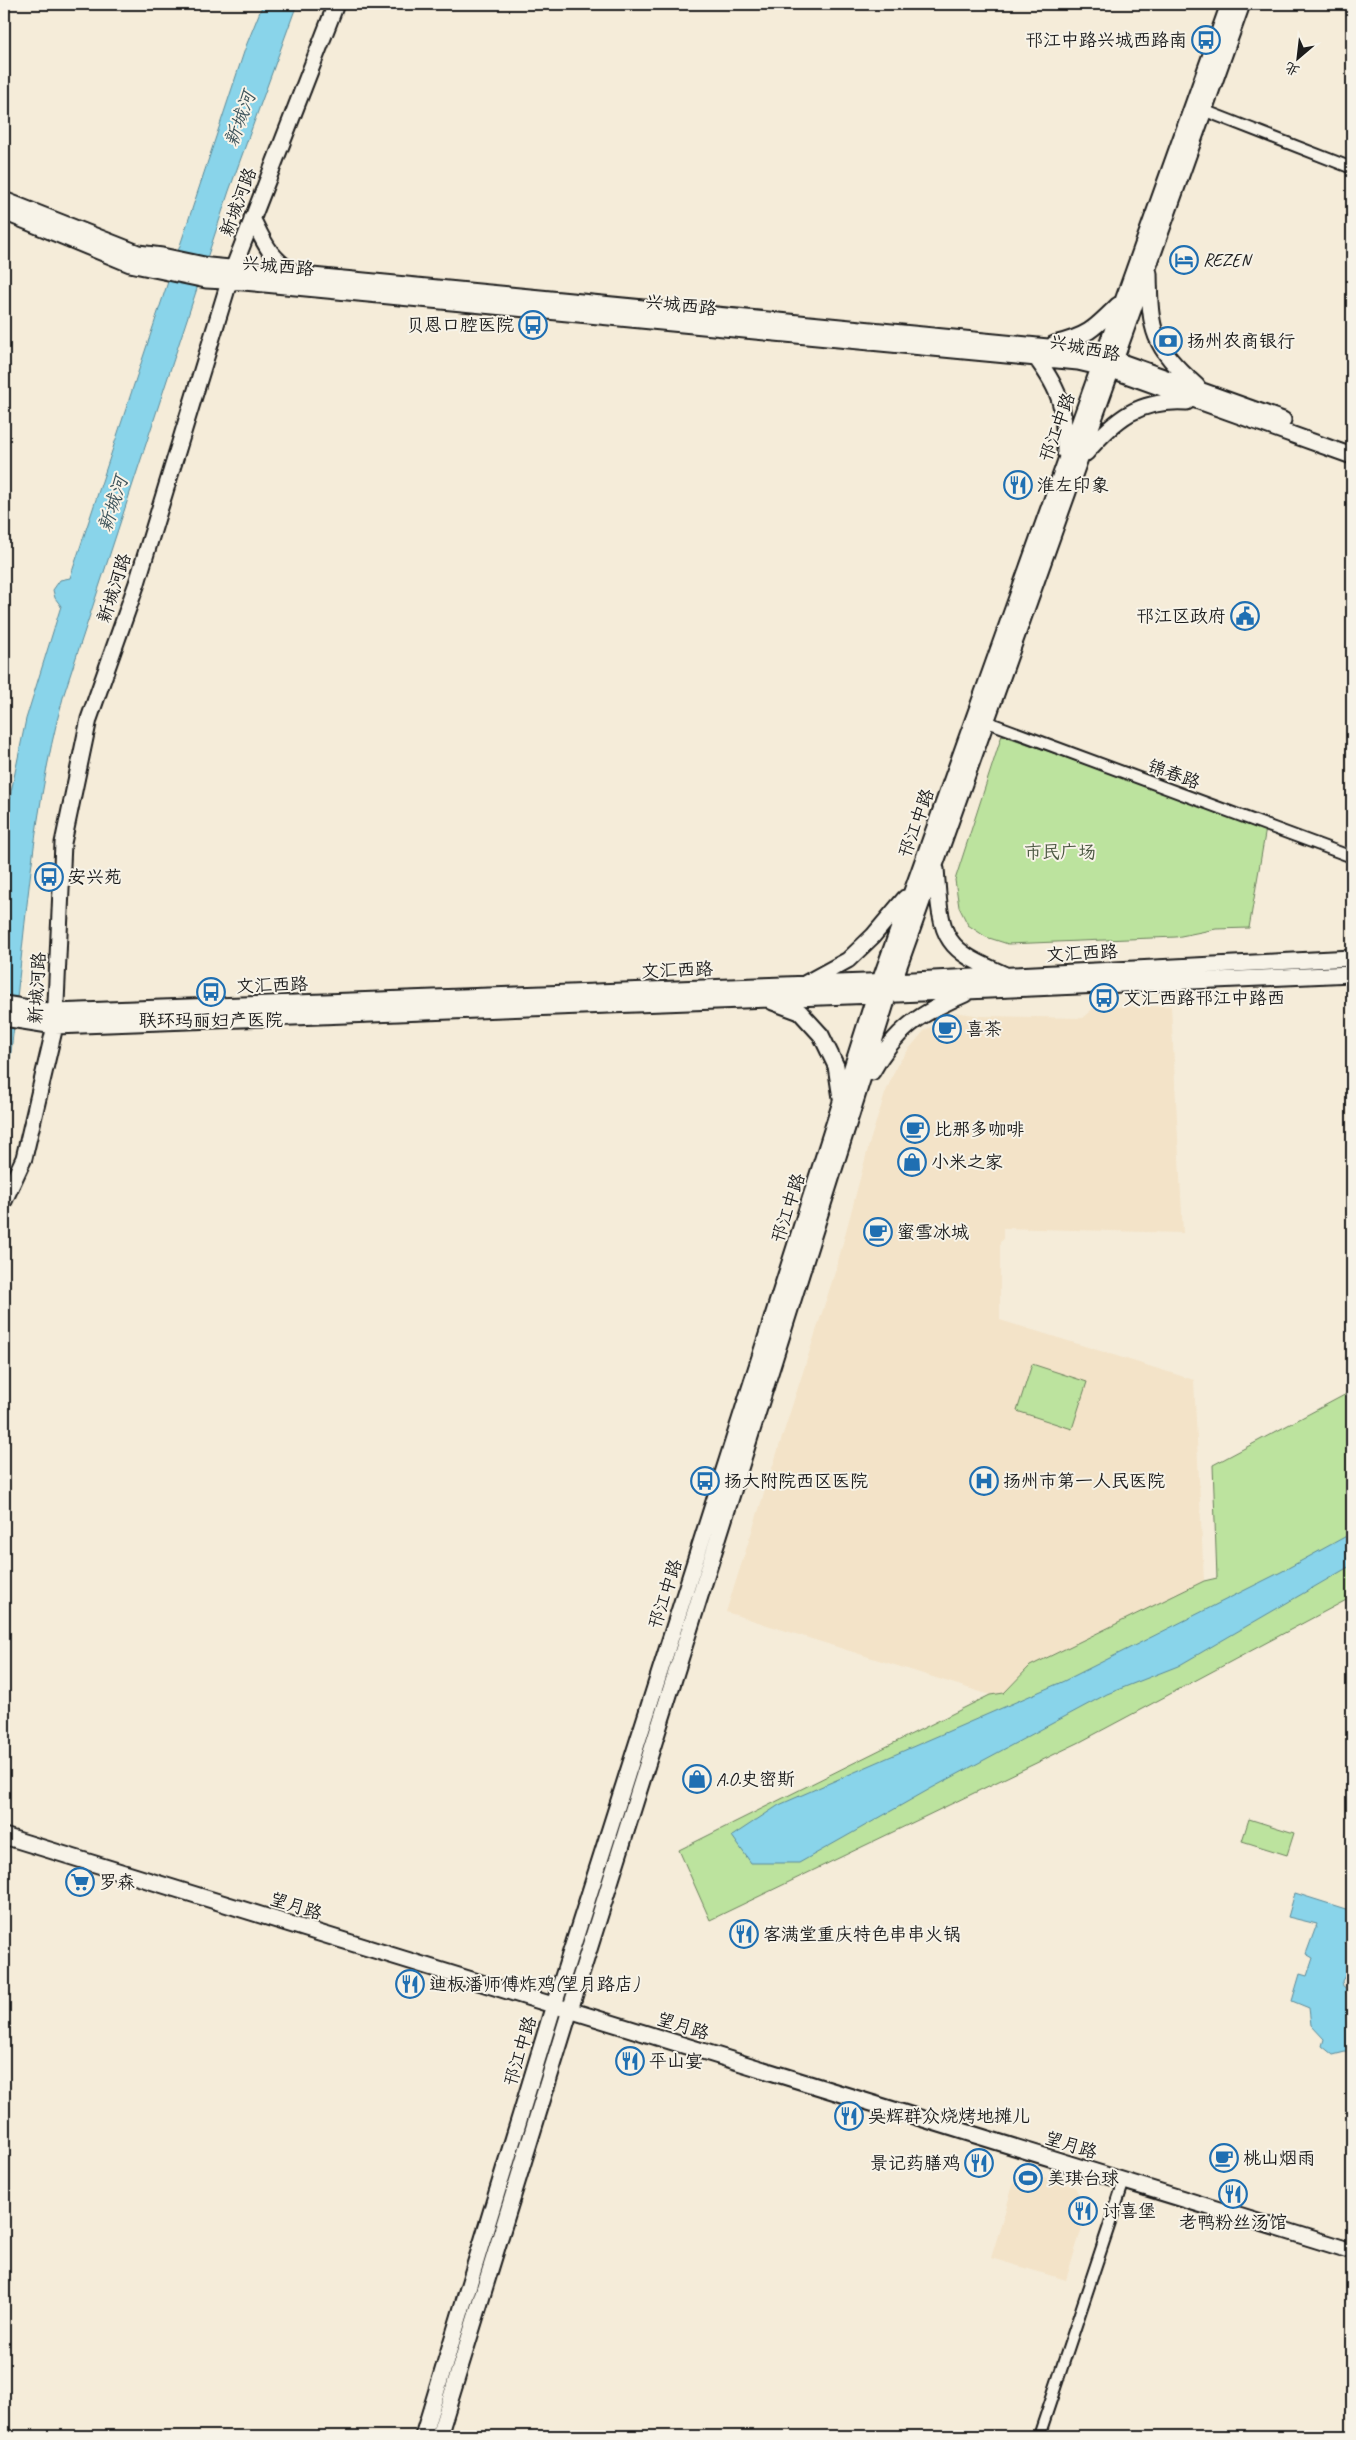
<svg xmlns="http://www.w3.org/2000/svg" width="1356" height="2440" font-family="Caveat,'LXGW WenKai TC',sans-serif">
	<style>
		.built { fill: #f3e3c8 }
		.green { fill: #bce39e; stroke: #6c805d }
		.water { fill: #89d4ea; stroke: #5d8a98 }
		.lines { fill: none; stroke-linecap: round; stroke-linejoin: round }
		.street-casing { stroke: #1c1c1c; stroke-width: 14 }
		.secondary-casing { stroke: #1c1c1c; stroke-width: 19 }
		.street { stroke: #f7f3e8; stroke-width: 10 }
		.secondary { stroke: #f7f3e8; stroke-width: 15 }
		.labels { text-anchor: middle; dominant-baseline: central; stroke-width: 4; stroke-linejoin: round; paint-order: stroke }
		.poi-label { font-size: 18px; fill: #1c1c1c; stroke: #f7f3e8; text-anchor: start }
		.street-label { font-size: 18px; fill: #1c1c1c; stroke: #f7f3e8 }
		.park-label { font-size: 18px; fill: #4c5843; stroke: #f7f3e8 }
		.water-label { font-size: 19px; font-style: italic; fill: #3d535a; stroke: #f7f3e8 }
	</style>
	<rect width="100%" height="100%" fill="#f5ecd9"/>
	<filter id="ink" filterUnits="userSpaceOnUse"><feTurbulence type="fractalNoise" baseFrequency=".02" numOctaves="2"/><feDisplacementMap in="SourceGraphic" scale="10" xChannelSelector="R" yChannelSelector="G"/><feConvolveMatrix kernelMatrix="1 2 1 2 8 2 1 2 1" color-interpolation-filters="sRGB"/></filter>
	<g filter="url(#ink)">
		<path class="built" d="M 1171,1006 L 1183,1233 L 1003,1228 L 1003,1240 L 1000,1242 L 1000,1320 L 1194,1380 L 1204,1581 L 1030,1666 L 1004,1693 L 990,1695 L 726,1612 L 836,1269 L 870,1141 L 885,1094 L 897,1065 L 909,1049 L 924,1031 L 955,1012 L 981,1016 L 1082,1018 L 1095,1007 Z
			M 1018,2169 L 1075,2187 L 1087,2211 L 1066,2280 L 991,2258 Z"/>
		<path class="green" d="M 1002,735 L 1266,828 L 1249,928 L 1216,929 L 1176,937 L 1008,944 L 986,937 L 968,925 L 959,907 L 955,880 Z
			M 1032,1364 L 1087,1382 L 1072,1429 L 1017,1411 Z
			M 1352,1391 L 1352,1597 L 1080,1742 L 710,1920 L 679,1850 L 990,1695 L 1004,1693 L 1030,1666 L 1204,1581 L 1217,1578 L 1213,1465 Z
			M 1249,1819 L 1294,1833 L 1287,1855 L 1242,1841 Z"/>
		<path class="water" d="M 263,4 L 297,4 L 229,191 L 64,694 C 27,828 24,968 4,1105 L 4,887 L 11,792 L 26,719 L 61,606 L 55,598 L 53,590 L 60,580 L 70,578 L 246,46 Z
			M 1352,1533 L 1352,1565 L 1178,1666 L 1107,1694 L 930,1789 L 799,1863 L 751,1863 L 732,1836 L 779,1805 L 1064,1681 L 1281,1572 Z
			M 1295,1893 L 1352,1911 L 1352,1935 L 1348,1934 L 1345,1943 L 1352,1947 L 1352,1974 L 1346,1974 L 1342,1981 L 1343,1987 L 1346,1989 L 1352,2033 L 1349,2051 L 1333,2055 L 1322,2046 L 1324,2039 L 1311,2025 L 1309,2008 L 1292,2001 L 1300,1974 L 1307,1976 L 1313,1958 L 1306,1954 L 1317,1924 L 1288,1917 Z"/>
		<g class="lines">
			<defs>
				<path id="street" d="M 1203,110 L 1352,168
					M 985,721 L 1352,857
					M 1039,2436 L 1124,2181"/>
				<path id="secondary" d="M 4,200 L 138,253 L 162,256 L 209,266 L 1079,350 L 1116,360 L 1283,420
					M 4,212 L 130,264 L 206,280 L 244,282 L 1078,362 L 1112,370 L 1352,456
					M 252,218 C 264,242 270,259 295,273
					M 1149,273 C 1150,332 1152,346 1197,386
					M 1054,344 C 1088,336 1094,329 1118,305
					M 1036,358 C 1063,394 1064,408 1065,452
					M 1086,453 C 1116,418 1139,399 1187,402
					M 936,869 C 938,889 938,923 950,940 C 962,958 987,966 1005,975
					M 806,983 L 848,960 L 873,936 L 905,898
					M 773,1002 L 800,1012 L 821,1035 L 836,1066 L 841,1098
					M 4,1004 L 54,1012 L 893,981 L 1352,958
					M 4,1018 L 55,1026 L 875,995 L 1352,974
					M 872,1072 C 895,1029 921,1013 965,994
					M 4,1201 L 24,1158 L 55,1026 L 63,843 L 89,719 L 137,583 L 233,269 L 336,4
					M 4,1836 L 1352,2251
					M 423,2436 L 554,2005 L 875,995 L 1229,4
					M 439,2436 L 570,2010 L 889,994 L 1242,4"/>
			</defs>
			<use href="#street" class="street-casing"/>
			<use href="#secondary" class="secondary-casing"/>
			<use href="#street" class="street"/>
			<use href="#secondary" class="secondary"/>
		</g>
	</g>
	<defs>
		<symbol id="bus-ring" viewBox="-11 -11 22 22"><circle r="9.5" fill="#f7f3e8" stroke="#1f6fb2" stroke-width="1.5"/><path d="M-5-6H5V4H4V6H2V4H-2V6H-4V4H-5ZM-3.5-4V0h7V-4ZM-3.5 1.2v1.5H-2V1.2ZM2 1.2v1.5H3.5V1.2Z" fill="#1f6fb2"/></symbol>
		<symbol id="hotel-ring" viewBox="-11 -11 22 22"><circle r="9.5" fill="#f7f3e8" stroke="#1f6fb2" stroke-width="1.5"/><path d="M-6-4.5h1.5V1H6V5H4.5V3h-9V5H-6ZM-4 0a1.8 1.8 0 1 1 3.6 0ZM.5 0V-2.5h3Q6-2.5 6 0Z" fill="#1f6fb2"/></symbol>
		<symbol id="bank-ring" viewBox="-11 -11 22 22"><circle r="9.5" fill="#f7f3e8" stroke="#1f6fb2" stroke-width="1.5"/><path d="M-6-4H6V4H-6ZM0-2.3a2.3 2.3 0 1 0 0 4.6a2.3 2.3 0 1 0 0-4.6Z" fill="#1f6fb2"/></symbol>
		<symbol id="restaurant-ring" viewBox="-11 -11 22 22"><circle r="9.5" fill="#f7f3e8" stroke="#1f6fb2" stroke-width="1.5"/><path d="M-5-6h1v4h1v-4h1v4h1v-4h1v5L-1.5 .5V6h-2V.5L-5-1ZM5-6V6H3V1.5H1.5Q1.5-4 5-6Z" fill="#1f6fb2"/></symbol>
		<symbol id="civic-ring" viewBox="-11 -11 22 22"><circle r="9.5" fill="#f7f3e8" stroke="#1f6fb2" stroke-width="1.5"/><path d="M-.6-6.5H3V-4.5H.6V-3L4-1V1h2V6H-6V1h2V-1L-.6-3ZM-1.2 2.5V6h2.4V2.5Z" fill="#1f6fb2"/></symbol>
		<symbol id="cafe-ring" viewBox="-11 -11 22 22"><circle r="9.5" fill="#f7f3e8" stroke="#1f6fb2" stroke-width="1.5"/><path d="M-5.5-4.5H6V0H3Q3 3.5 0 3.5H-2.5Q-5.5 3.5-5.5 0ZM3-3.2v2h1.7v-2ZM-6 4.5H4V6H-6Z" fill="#1f6fb2"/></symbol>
		<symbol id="shop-ring" viewBox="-11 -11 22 22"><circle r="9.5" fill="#f7f3e8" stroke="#1f6fb2" stroke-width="1.5"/><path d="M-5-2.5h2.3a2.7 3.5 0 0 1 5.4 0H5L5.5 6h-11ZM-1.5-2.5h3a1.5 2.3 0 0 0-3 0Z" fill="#1f6fb2"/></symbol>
		<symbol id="hospital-ring" viewBox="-11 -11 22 22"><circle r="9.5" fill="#f7f3e8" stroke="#1f6fb2" stroke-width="1.5"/><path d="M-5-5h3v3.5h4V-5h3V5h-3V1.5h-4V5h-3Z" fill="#1f6fb2"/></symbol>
		<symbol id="supermarket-ring" viewBox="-11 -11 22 22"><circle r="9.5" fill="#f7f3e8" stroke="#1f6fb2" stroke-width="1.5"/><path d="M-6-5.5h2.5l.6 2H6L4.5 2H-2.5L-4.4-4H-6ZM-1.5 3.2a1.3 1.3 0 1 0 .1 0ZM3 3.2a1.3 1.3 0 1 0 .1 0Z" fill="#1f6fb2"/></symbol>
		<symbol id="stadium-ring" viewBox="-11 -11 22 22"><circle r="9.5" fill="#f7f3e8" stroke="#1f6fb2" stroke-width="1.5"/><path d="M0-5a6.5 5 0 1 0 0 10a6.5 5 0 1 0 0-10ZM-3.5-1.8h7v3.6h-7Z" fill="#1f6fb2"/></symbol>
	</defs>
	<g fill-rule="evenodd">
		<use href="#bus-ring" x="1190" y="24" width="32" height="32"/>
		<use href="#hotel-ring" x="1168" y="244" width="32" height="32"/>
		<use href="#bus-ring" x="517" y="309" width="32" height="32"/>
		<use href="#bank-ring" x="1152" y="325" width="32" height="32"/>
		<use href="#restaurant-ring" x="1002" y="469" width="32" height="32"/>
		<use href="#civic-ring" x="1229" y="600" width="32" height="32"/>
		<use href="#bus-ring" x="33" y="861" width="32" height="32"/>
		<use href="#bus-ring" x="195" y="976" width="32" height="32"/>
		<use href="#bus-ring" x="1088" y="982" width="32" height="32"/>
		<use href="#cafe-ring" x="931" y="1013" width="32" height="32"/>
		<use href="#cafe-ring" x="899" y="1113" width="32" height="32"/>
		<use href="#shop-ring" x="896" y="1146" width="32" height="32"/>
		<use href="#cafe-ring" x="862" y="1216" width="32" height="32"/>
		<use href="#bus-ring" x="689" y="1465" width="32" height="32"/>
		<use href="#hospital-ring" x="968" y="1465" width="32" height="32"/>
		<use href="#shop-ring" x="681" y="1763" width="32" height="32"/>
		<use href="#supermarket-ring" x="64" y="1866" width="32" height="32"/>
		<use href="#restaurant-ring" x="728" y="1918" width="32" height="32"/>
		<use href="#restaurant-ring" x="394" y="1968" width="32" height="32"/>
		<use href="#restaurant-ring" x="614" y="2045" width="32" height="32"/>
		<use href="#restaurant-ring" x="833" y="2100" width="32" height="32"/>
		<use href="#cafe-ring" x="1208" y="2142" width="32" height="32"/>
		<use href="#restaurant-ring" x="963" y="2147" width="32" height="32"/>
		<use href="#stadium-ring" x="1012" y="2162" width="32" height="32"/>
		<use href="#restaurant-ring" x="1217" y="2178" width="32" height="32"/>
		<use href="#restaurant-ring" x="1067" y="2195" width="32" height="32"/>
	</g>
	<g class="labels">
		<g class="poi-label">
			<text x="1187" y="40" text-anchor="end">邗江中路兴城西路南</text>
			<text x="1203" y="260">REZEN</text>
			<text x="514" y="325" text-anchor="end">贝恩口腔医院</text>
			<text x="1187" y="341">扬州农商银行</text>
			<text x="1037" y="485">淮左印象</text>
			<text x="1226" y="616" text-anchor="end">邗江区政府</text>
			<text x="68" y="877">安兴苑</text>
			<text x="1123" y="998">文汇西路邗江中路西</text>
			<text x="211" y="1020" text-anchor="middle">联环玛丽妇产医院</text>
			<text x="966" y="1029">喜茶</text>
			<text x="934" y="1129">比那多咖啡</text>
			<text x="931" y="1162">小米之家</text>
			<text x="897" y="1232">蜜雪冰城</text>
			<text x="724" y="1481">扬大附院西区医院</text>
			<text x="1003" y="1481">扬州市第一人民医院</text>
			<text x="716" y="1779">A.O.史密斯</text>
			<text x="99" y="1882">罗森</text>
			<text x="763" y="1934">客满堂重庆特色串串火锅</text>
			<text x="429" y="1984">迪板潘师傅炸鸡(望月路店)</text>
			<text x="649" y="2061">平山宴</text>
			<text x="868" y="2116">吴辉群众烧烤地摊儿</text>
			<text x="1243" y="2158">桃山烟雨</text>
			<text x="960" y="2163" text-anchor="end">景记药膳鸡</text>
			<text x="1047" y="2178">美琪台球</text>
			<text x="1102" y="2211">讨喜堡</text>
			<text x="1233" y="2222" text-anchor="middle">老鸭粉丝汤馆</text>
		</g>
		<g class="street-label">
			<text transform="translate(238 202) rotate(-69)">新城河路</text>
			<text transform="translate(278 266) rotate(5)">兴城西路</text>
			<text transform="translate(681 305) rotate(6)">兴城西路</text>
			<text transform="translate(1085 348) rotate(11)">兴城西路</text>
			<text transform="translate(1057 427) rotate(-70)">邗江中路</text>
			<text transform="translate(114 588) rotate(-72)">新城河路</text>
			<text transform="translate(1174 774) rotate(20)">锦春路</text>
			<text transform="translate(916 823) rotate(-70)">邗江中路</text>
			<text transform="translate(1082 953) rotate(-3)">文汇西路</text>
			<text transform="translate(677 970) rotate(-2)">文汇西路</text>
			<text transform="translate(272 985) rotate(-2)">文汇西路</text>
			<text transform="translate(37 988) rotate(-87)">新城河路</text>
			<text transform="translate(788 1208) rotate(-72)">邗江中路</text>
			<text transform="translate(665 1594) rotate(-72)">邗江中路</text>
			<text transform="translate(296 1906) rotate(17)">望月路</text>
			<text transform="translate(683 2026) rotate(17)">望月路</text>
			<text transform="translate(520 2051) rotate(-73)">邗江中路</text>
			<text transform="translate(1071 2145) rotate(17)">望月路</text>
		</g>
		<g class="park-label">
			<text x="1060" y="852">市民广场</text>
		</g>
		<g class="water-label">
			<text transform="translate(240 119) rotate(-70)">新城河</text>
			<text transform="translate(113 504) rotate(-72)">新城河</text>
		</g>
	</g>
	<rect width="1356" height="2440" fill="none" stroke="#f7f3e8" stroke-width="20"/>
	<rect x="10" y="10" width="1336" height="2420" fill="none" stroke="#1c1c1c" stroke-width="2" filter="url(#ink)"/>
	<g transform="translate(1298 58) rotate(208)" stroke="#f7f3e8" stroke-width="4" paint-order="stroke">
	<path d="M0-4L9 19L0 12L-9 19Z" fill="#1c1c1c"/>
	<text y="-8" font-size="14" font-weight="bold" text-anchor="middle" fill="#1c1c1c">北</text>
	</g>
</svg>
